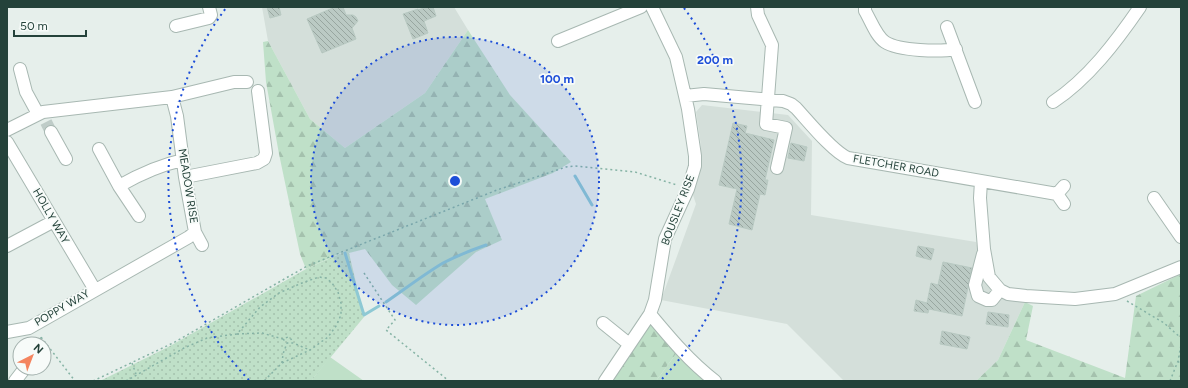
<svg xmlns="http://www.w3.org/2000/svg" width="1188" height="388" font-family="Figtree,sans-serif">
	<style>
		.built { fill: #d4dfda }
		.grass { fill: #bfe0c8 }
		.forest { fill: url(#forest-firs) }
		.park { fill: url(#park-dots) }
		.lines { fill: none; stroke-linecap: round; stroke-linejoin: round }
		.stream { stroke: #8ec9d4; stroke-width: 3 }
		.building { fill: url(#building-back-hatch); stroke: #b8c9c2 }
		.minor-tunnel { stroke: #bfccc8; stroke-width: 12; stroke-dasharray: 12 6; stroke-linecap: butt }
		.minor-casing { stroke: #a8b8b2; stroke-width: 14 }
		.path { stroke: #86b3a5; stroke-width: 1.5; stroke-dasharray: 2 3; stroke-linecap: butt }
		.minor { stroke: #fff; stroke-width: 12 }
		.ring { fill: none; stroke: #1d4ed8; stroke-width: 2; stroke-dasharray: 2 4 }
		.labels { text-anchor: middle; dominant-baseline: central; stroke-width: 3.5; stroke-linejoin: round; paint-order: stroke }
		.street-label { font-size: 11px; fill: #24423a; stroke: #f7fbf9 }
		.centre { fill: #1d4ed8; stroke: #f7fbf9; stroke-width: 2 }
		.ring-label { font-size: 12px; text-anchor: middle; font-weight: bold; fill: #1d4ed8; stroke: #f7fbf9; stroke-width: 3.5; stroke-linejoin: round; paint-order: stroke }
	</style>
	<defs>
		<pattern id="forest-firs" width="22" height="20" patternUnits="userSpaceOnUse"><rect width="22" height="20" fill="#bfe0c8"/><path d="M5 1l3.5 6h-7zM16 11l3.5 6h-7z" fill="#a4c1ad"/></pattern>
		<pattern id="park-dots" width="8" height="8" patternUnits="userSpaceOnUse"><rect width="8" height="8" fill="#bfe0c8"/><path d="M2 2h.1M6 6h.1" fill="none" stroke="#a4c1ad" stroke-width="1.8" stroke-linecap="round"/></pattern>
		<pattern id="building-back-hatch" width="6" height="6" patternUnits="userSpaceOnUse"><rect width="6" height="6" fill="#bbcac4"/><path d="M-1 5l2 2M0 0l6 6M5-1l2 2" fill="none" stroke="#98a6a0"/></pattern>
	</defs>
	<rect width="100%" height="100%" fill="#e6efeb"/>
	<path class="built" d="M 262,7 L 454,7 L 468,30 L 425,93 L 345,148 L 310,119 L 268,41 Z
		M 702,105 L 788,115 L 812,141 L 811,215 L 976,242 L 983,268 L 993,296 L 1025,302 L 998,360 L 976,381 L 844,381 L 787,324 L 661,300 L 696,204 L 693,195 L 700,171 L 701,146 L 696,112 Z"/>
	<path class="grass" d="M 678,351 L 705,381 L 656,381 Z
		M 330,357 L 364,381 L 311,381 Z"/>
	<path class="forest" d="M 468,30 L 510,95 L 571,162 L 553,173 L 485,199 L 502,240 L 476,252 L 416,305 L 392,285 L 365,249 L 349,253 L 345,251 L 306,269 L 300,254 L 279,154 L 266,82 L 263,42 L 268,41 L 310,119 L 345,148 L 425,93 Z
		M 1181,274 L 1181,381 L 976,381 L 998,360 L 1025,302 L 1033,306 L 1026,340 L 1125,378 L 1136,296 Z
		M 649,323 L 678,351 L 656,381 L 610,381 Z"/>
	<path class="park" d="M 346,251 L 349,253 L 364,317 L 311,381 L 100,381 L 170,346 L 306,269 Z"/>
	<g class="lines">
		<path class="stream" d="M 575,176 L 592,205
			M 345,253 L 364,315 L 379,306
			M 386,302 C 405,289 423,275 443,263 C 457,256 471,250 486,245"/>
	</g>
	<path class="building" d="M 267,7 L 279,7 L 281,15 L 270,18 Z
		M 335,7 L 343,7 L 346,15 L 353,15 L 356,17 L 358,21 L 352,28 L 356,39 L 322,53 L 307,19 Z
		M 427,7 L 433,7 L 436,16 L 424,21 L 428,33 L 413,39 L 403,14 L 418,9 L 418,10 Z
		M 733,123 L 747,126 L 745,133 L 774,140 L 765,180 L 768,180 L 765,195 L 760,194 L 752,230 L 729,224 L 737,189 L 719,185 Z
		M 791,143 L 807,147 L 804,161 L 788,158 Z
		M 918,246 L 934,249 L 931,260 L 916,256 Z
		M 943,262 L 972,268 L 962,316 L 929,309 L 928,313 L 914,311 L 916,300 L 927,303 L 931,283 L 938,285 Z
		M 988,312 L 1009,315 L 1008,327 L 986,324 Z
		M 942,331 L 970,337 L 967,349 L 940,344 Z"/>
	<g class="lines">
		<path class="minor-tunnel" d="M 46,122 L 51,132"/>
		<defs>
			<path id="minor" d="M 757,7 L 758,15 L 772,45 L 766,124 L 786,128 L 777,168
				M 865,7 L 865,11 C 871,21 876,36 885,42 C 899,51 940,52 956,49
				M 176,26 L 209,18 L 211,15 L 209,7
				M 947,27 L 975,102
				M 558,41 L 641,7
				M 20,69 L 26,92 L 38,114
				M 685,96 L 704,94 L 783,101 L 791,104 L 796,108 C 808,121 833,152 848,158 L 1057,194
				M 1053,102 C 1088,79 1116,42 1140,7
				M 7,130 L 43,112 L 172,97 L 234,82 L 247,82
				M 51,132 L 66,159
				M 7,142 L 95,290
				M 99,149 L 119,186 L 139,216
				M 185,177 L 257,163 L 264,159 L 266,153 L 258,91
				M 981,181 L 980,198 L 984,249 L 989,277 L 1000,290 L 1008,294 L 1026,296 L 1075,299 L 1115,294 L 1181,267
				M 119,186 C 140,174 160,165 183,160
				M 1064,186 L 1057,194 L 1064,204
				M 1154,198 L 1181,237
				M 195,232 L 202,245
				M 7,246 L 54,221
				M 983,254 L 975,285 L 978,296 L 987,300 L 992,300 L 1000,290
				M 650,314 C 670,338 690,362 715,381
				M 603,323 L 629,344
				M 7,332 L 29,328 L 189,237 L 195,232 L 185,177 L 177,116 L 172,97
				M 15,381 L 25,368
				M 605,381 L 650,314 L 655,300 L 665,239 L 688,189 L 695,166 L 695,156 L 688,109 L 676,57 L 652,7"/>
		</defs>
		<use href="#minor" class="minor-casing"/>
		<path class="path" d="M 364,273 L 395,320 L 386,330 L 449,381
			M 1127,301 L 1164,323 L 1181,338
			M 237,334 L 262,333 L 283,339 L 288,337 L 291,339 L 293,343
			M 283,339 L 287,343 L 293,343 L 310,350
			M 27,340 L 36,340 L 41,337 L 75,381
			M 38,344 L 41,337
			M 1178,361 L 1181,366
			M 132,363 L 136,374
			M 282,363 L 283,354 L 287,343
			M 93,381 L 173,343 L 307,266 L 497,190 L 566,167 L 575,166 L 635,172 L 677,185
			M 126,381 L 184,348 L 207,338 L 237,334 L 260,307 L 279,293 L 302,283 L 319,277 L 326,278 L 332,283 L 338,292 L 341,303 L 341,315 L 336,326 L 328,337 L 310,350 L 282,363 L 264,381
			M 1170,381 L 1178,361 L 1181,345"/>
		<use href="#minor" class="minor"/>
	</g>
	<circle cx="455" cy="181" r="144" fill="#1d4ed8" fill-opacity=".12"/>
	<g class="ring">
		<circle cx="455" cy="181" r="144"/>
		<path d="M249 380A287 287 0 0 1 226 8M684 8A287 287 0 0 1 661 380"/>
	</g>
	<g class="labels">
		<g class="street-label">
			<text transform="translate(896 166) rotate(10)">FLETCHER ROAD</text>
			<text transform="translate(188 186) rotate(81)">MEADOW RISE</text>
			<text transform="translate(678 210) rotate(-69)">BOUSLEY RISE</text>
			<text transform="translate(51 216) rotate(60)">HOLLY WAY</text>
			<text transform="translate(62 308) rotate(-30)">POPPY WAY</text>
		</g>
	</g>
	<circle cx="455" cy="181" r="6" class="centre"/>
	<g class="ring-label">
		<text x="715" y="64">200 m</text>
		<text x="557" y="83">100 m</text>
	</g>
	<rect width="1188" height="388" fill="none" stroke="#24423a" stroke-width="16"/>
	<g transform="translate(32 356) rotate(42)"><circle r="19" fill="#f7fbf9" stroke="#a3b1ad"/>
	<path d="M0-3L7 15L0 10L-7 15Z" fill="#f4845f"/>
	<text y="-6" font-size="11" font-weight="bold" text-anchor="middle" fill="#24423a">N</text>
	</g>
	<path d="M14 30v6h72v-6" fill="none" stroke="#24423a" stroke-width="2"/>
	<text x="20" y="30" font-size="12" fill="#24423a" stroke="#f7fbf9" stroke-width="3" paint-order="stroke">50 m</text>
</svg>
